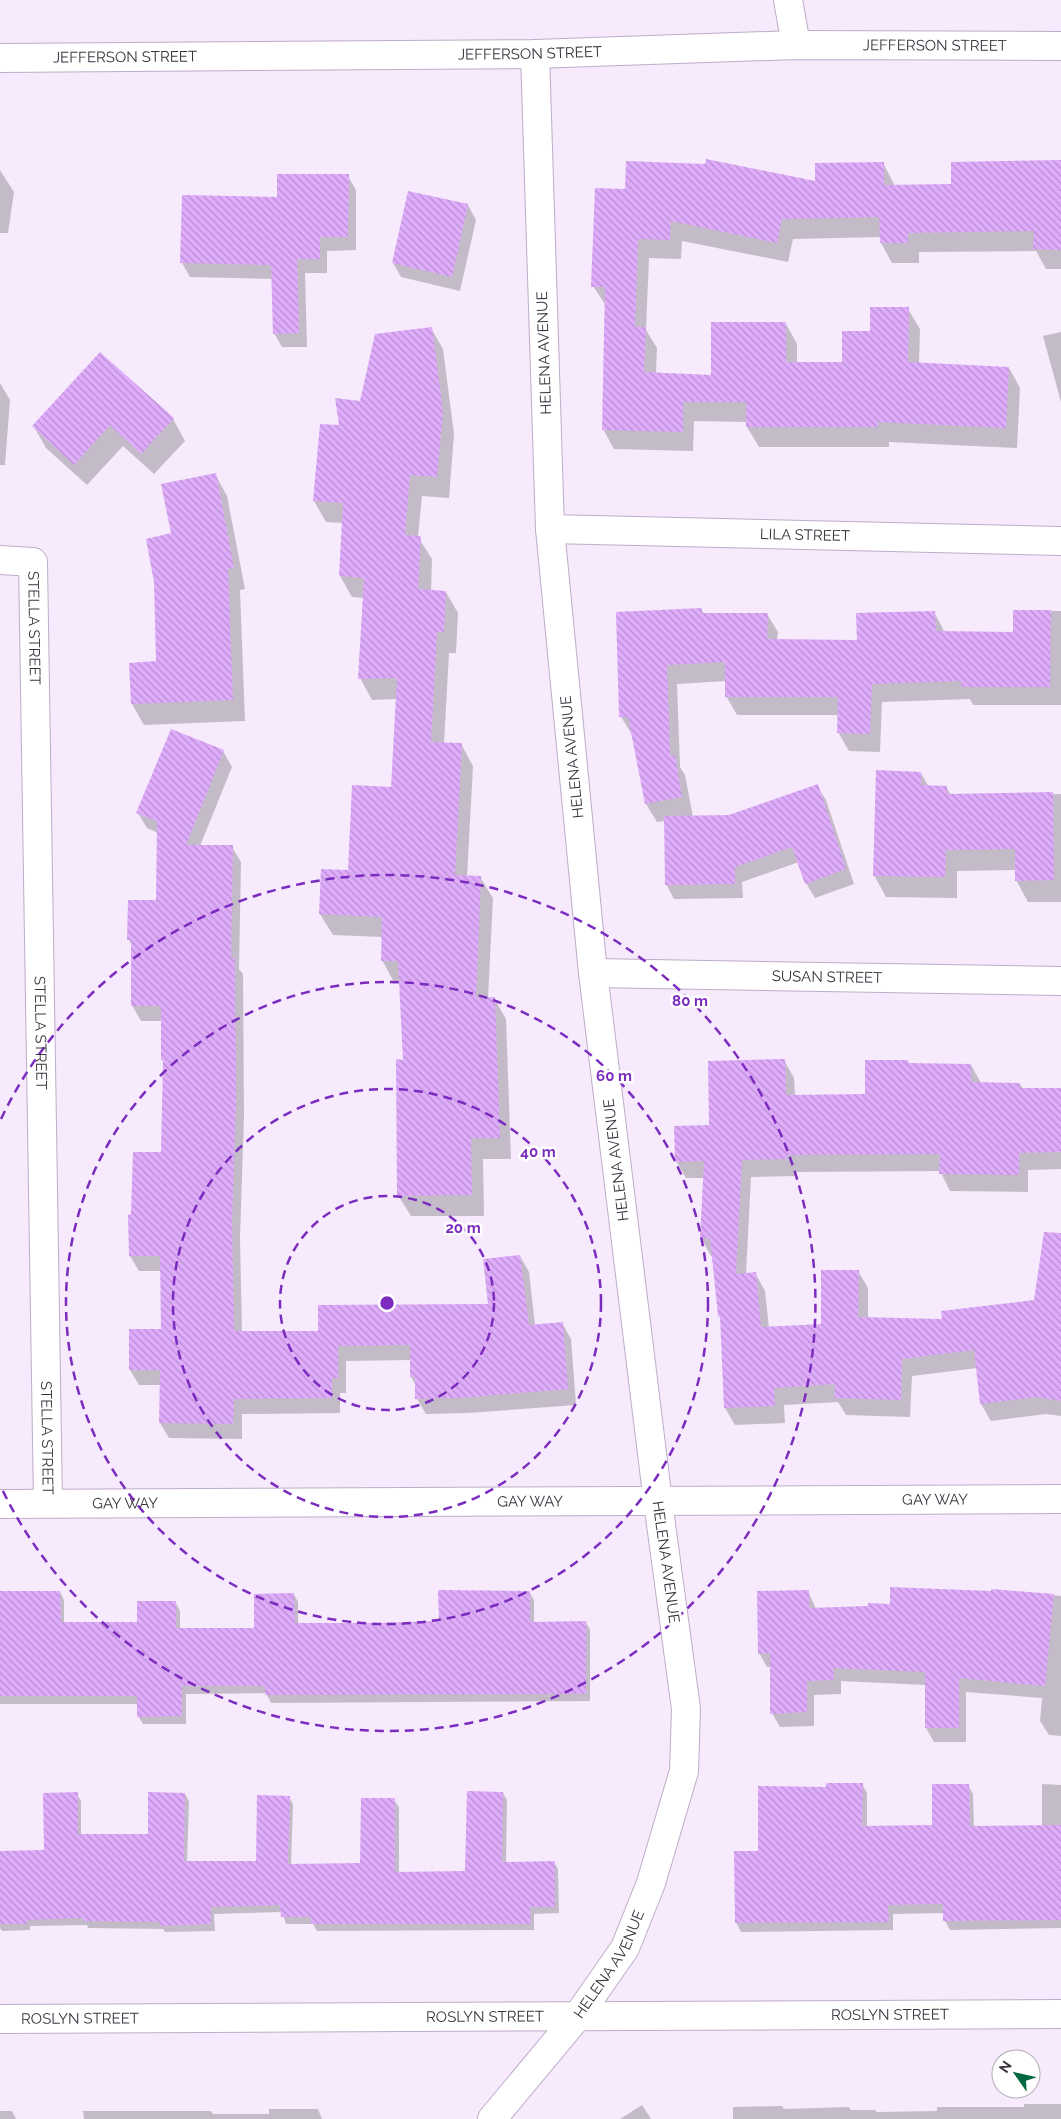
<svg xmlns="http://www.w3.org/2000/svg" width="1061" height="2119" font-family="Raleway,sans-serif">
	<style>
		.shadow { fill: #0003 }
		.building { fill: url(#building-back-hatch) }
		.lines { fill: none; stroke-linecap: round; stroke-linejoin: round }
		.minor-casing { stroke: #beadc9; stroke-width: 30 }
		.minor { stroke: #fff; stroke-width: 28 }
		.ring { fill: none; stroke: #7b2cbf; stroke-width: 2.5; stroke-dasharray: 9 6 }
		.labels { text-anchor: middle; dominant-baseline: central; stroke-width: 5; stroke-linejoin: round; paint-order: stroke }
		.street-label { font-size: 15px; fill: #3a333e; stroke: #fff }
		.centre { fill: #7b2cbf; stroke: #fff; stroke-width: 2.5 }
		.ring-label { font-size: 15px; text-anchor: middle; font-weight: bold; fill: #7b2cbf; stroke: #fff; stroke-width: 5; stroke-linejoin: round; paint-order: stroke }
	</style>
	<defs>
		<pattern id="building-back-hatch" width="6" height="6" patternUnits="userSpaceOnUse" patternTransform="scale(1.25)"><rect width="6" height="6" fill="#e0adfd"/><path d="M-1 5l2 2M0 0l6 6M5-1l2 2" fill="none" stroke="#b78dce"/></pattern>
	</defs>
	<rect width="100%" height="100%" fill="#f6eafc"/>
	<path class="shadow" d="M 1061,160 L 1061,269 L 1046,269 L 1036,251 L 919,252 L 919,263 L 892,263 L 881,243 L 881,237 L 793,239 L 788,262 L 682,241 L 681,259 L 649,258 L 646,330 L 657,348 L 656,374 L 712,376 L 786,324 L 797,344 L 797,363 L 843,363 L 871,332 L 908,309 L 920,329 L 919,364 L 1009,368 L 1020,388 L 1017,448 L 889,442 L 889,447 L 759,447 L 747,427 L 747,422 L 694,421 L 693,451 L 614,449 L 603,429 L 606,306 L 593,286 L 626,190 L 816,182 L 883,163 L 895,186 L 952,185 Z
		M 0,170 L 14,192 L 8,233 L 0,233 Z
		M 348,176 L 356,190 L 356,250 L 327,251 L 327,273 L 305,273 L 307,347 L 282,347 L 274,333 L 272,279 L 190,277 L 182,263 L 278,199 Z
		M 468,205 L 476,220 L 460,291 L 401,277 L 393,263 Z
		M 431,328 L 443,349 L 454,434 L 449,498 L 422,496 L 418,537 L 432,559 L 431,591 L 446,592 L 458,613 L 456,653 L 449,653 L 444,743 L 461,744 L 473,766 L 467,877 L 480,877 L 493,898 L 488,998 L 494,998 L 506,1019 L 511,1159 L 483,1159 L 484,1216 L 411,1216 L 398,1195 L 404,1061 L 400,982 L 394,982 L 382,960 L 383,937 L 333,935 L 320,914 L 349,871 L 392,788 L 397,699 L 372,700 L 360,678 L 364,598 L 352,597 L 340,576 L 343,523 L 326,522 L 314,501 L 340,427 Z
		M 1061,332 L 1061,402 L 1043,336 Z
		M 0,383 L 10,400 L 5,465 L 0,465 Z
		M 173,419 L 185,441 L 154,474 L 123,446 L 87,485 L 46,448 L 34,427 Z
		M 215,474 L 227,496 L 245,589 L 240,590 L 245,721 L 144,725 L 132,704 L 158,663 L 155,582 L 172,534 Z
		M 701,609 L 704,614 L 767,614 L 778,632 L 777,640 L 858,641 L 934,612 L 945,633 L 1014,633 L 1014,611 L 1061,611 L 1061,705 L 973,705 L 970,699 L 882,702 L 880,752 L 849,751 L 838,732 L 839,715 L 737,715 L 726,696 L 726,681 L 677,684 L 680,767 L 685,775 L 693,817 L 730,816 L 817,786 L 826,800 L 854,884 L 815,898 L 806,883 L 799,862 L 742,882 L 743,898 L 674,899 L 666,884 L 665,821 L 657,822 L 646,804 L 633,736 L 621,717 L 617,613 Z
		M 223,751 L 232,767 L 200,846 L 232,847 L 241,862 L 239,969 L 243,974 L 244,1116 L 240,1238 L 242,1332 L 319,1332 L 489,1305 L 520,1256 L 529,1272 L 535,1325 L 562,1323 L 571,1339 L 576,1405 L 468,1413 L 426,1414 L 417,1399 L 416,1386 L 411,1377 L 411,1360 L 346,1361 L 346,1393 L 340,1393 L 340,1413 L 242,1414 L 242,1439 L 169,1438 L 160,1423 L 161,1385 L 139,1385 L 130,1370 L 130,1331 L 162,1331 L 162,1271 L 139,1271 L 130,1256 L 162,1154 L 164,1063 L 162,1060 L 163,1021 L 141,1021 L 132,1005 L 132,946 L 129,940 L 157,901 L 158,833 L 147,828 L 138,813 Z
		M 921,773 L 929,787 L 946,787 L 951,795 L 1061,794 L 1061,902 L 1028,902 L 1016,880 L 1016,870 L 957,871 L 957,898 L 886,897 L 874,875 Z
		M 784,1060 L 794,1078 L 795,1096 L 866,1096 L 908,1061 L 910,1064 L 971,1065 L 981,1083 L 1020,1084 L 1023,1089 L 1061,1089 L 1061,1169 L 1028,1170 L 1028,1192 L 950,1191 L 940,1171 L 796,1172 L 796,1176 L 751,1177 L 746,1274 L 755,1273 L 765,1291 L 769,1328 L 822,1325 L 858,1271 L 868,1288 L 868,1318 L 943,1320 L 1035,1301 L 1061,1270 L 1061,1416 L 1046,1414 L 991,1421 L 981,1404 L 977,1368 L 912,1376 L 910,1417 L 846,1415 L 838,1402 L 784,1405 L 785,1423 L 735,1425 L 725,1408 L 722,1321 L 719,1316 L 713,1256 L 711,1256 L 701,1238 L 704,1178 L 686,1178 L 676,1161 L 710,1126 Z
		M 992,1590 L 1061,1596 L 1061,1736 L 1049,1735 L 1040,1721 L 1042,1698 L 966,1692 L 966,1742 L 934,1742 L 926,1728 L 926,1685 L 841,1681 L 841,1694 L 814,1695 L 814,1726 L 780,1727 L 772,1713 L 771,1667 L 767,1667 L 759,1653 L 808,1591 L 816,1609 L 891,1605 L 992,1592 Z
		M 0,1592 L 60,1592 L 64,1600 L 64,1623 L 138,1623 L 176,1603 L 180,1611 L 180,1630 L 255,1630 L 294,1594 L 298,1602 L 298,1624 L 440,1622 L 529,1592 L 534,1600 L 534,1623 L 586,1622 L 590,1630 L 590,1701 L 271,1703 L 266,1693 L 186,1694 L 186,1724 L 143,1724 L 138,1716 L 138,1704 L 0,1704 Z
		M 862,1784 L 867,1793 L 867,1827 L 933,1826 L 968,1785 L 973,1794 L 974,1828 L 1042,1827 L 1042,1784 L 1061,1785 L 1061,1928 L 950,1930 L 945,1921 L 945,1913 L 893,1914 L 893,1930 L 741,1932 L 736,1922 L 759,1852 L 827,1788 Z
		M 503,1793 L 507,1800 L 506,1863 L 554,1862 L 558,1869 L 559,1913 L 534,1914 L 534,1930 L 317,1931 L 313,1924 L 286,1924 L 282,1912 L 214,1914 L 215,1931 L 165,1932 L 163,1929 L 88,1928 L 87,1925 L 30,1926 L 30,1930 L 2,1931 L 0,1928 L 0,1852 L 45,1851 L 77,1794 L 81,1801 L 81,1835 L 149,1835 L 185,1794 L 189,1801 L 187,1863 L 257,1862 L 289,1797 L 293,1804 L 291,1865 L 361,1865 L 394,1800 L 399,1807 L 399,1873 L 466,1872 Z
		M 1024,2104 L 1061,2104 L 1061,2119 L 733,2119 L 733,2107 L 782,2106 L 784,2109 L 849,2107 L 851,2110 L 875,2110 L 877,2112 L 937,2111 L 937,2107 L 1024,2107 Z
		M 642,2105 L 651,2119 L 620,2119 Z
		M 269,2109 L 318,2109 L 322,2119 L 84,2119 L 83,2111 L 211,2111 L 213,2114 L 269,2114 Z
		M 0,2111 L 12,2111 L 16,2119 L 0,2119 Z"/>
	<path class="building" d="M 706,159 L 815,181 L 815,163 L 884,162 L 884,185 L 951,184 L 951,162 L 1061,160 L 1061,250 L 1033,249 L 1034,231 L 908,233 L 908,243 L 880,243 L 879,217 L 782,219 L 777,243 L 671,221 L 670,240 L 638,239 L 635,327 L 646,327 L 644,372 L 711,375 L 711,322 L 786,322 L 786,362 L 842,362 L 842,331 L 870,331 L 870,307 L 909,307 L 908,362 L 1009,367 L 1006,428 L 878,422 L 878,427 L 746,427 L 746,402 L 683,402 L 683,432 L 602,430 L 605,287 L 591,287 L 595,188 L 625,189 L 626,161 L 705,164 Z
		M 277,174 L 349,174 L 348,237 L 320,237 L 320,259 L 297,259 L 299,333 L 273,334 L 271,265 L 180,263 L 182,195 L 277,197 Z
		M 408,191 L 468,204 L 452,277 L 392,263 Z
		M 432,327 L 443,412 L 437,477 L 410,475 L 405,535 L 421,536 L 418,589 L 446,591 L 444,632 L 437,632 L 431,742 L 462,743 L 455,875 L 481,876 L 476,998 L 495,997 L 500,1138 L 471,1138 L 472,1195 L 397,1196 L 396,1059 L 403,1060 L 398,961 L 381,961 L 382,917 L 319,914 L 321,869 L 348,870 L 352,785 L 391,787 L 397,678 L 358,679 L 364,578 L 339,576 L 343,503 L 313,501 L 320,424 L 339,425 L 335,398 L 360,401 L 375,334 Z
		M 100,352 L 174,418 L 141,454 L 110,425 L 74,465 L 32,426 Z
		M 216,473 L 234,568 L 228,569 L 233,700 L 131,704 L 129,663 L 156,661 L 154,582 L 146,539 L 171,533 L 161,484 Z
		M 702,608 L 702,613 L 768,613 L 767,639 L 857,640 L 856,613 L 935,611 L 936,631 L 1013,632 L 1013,610 L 1051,610 L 1050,687 L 961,687 L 961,681 L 872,684 L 870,734 L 837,733 L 838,697 L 725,697 L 725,662 L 667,665 L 670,756 L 675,755 L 682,797 L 645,804 L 628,717 L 619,717 L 616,612 Z
		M 171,729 L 224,750 L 186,845 L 233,845 L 231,958 L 235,958 L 236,1100 L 232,1222 L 234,1331 L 318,1331 L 318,1305 L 488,1304 L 483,1259 L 520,1255 L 529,1325 L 563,1322 L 568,1389 L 459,1398 L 415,1399 L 415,1377 L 410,1377 L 410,1345 L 338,1346 L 338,1378 L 332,1378 L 332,1398 L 234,1399 L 233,1424 L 159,1423 L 160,1370 L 129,1370 L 129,1329 L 161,1329 L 160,1256 L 129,1256 L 128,1215 L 131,1214 L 133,1152 L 161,1152 L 163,1060 L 161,1060 L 161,1006 L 131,1006 L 131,940 L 127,940 L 128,900 L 156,900 L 157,821 L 136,813 Z
		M 876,770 L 921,772 L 921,785 L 947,786 L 947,794 L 1053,792 L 1054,880 L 1015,881 L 1015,849 L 946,850 L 945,877 L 873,876 Z
		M 818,784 L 846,869 L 805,884 L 792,847 L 735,867 L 735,884 L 665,885 L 664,816 L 729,815 Z
		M 785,1059 L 786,1095 L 865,1094 L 865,1060 L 908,1060 L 908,1063 L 971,1064 L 971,1082 L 1020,1083 L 1020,1088 L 1061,1088 L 1061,1152 L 1019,1153 L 1019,1175 L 939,1174 L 940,1154 L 787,1155 L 787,1159 L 742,1160 L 736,1274 L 756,1272 L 761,1327 L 821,1324 L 821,1270 L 859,1270 L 858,1317 L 942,1319 L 941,1311 L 1034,1300 L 1044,1232 L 1061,1233 L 1061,1401 L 1036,1397 L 980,1404 L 974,1350 L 902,1359 L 901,1400 L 834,1398 L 835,1384 L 774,1388 L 775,1406 L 724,1408 L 720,1316 L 718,1316 L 710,1238 L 700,1239 L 704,1161 L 675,1162 L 674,1126 L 709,1125 L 708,1061 Z
		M 890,1587 L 991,1591 L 991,1589 L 1054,1594 L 1045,1686 L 959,1678 L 959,1728 L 925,1728 L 925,1672 L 833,1668 L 834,1680 L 807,1681 L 807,1712 L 770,1714 L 770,1653 L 758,1654 L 757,1591 L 809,1590 L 809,1608 L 868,1606 L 868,1603 L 890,1604 Z
		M 438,1590 L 530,1591 L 530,1622 L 586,1621 L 586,1694 L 265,1695 L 265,1686 L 182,1686 L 182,1716 L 137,1717 L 137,1696 L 0,1696 L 0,1591 L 60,1591 L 61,1622 L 137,1622 L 137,1601 L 176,1601 L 176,1628 L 254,1628 L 254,1594 L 294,1593 L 295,1623 L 383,1623 L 439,1621 Z
		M 826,1783 L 863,1783 L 862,1826 L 932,1825 L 932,1784 L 969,1784 L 970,1826 L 1061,1825 L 1061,1920 L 943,1921 L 943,1904 L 888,1905 L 889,1922 L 735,1923 L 734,1851 L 758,1851 L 758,1786 L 826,1787 Z
		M 467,1791 L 503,1792 L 502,1862 L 555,1861 L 555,1907 L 530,1907 L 531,1924 L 311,1924 L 311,1917 L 281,1917 L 280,1905 L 211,1907 L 211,1924 L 160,1926 L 160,1922 L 83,1921 L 83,1918 L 27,1920 L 27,1924 L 0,1924 L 0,1851 L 44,1850 L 43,1793 L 78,1792 L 78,1834 L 148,1834 L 148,1792 L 185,1793 L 184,1861 L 256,1861 L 257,1795 L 290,1796 L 288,1864 L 360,1863 L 361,1798 L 395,1798 L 395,1872 L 465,1871 Z"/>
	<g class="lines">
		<defs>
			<g id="minor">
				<path d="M 788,0 L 796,45"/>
				<path id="s1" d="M 0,58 L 535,54 L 796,45 L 1061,46"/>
				<path id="s2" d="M 550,529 L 1061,541"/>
				<path id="s3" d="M 0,560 L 33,562 L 48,1503"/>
				<path id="s4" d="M 593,973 L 1061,981"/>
				<path id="s5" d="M 0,1504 L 1061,1499"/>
				<path id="s6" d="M 0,2019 L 1061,2014"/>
				<path id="s7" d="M 492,2119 L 577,2017 L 625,1948 L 651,1883 L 684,1771 L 686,1709 L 658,1502 L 593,973 L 550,529 L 535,54"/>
			</g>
		</defs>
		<use href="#minor" class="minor-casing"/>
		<use href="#minor" class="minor"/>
	</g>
	<g class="ring">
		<circle cx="387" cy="1303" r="107"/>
		<circle cx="387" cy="1303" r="214"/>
		<circle cx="387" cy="1303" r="321"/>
		<path d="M1 1119A428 428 0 1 1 1 1487"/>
	</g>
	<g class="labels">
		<g class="street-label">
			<text stroke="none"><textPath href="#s1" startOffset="935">JEFFERSON STREET</textPath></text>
			<text stroke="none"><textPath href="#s1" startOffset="530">JEFFERSON STREET</textPath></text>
			<text stroke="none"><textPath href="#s1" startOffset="125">JEFFERSON STREET</textPath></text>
			<text transform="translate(544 353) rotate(-92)">HELENA AVENUE</text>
			<text stroke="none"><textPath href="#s2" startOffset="255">LILA STREET</textPath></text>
			<text stroke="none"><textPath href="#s3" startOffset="99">STELLA STREET</textPath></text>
			<text transform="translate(572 757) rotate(-96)">HELENA AVENUE</text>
			<text stroke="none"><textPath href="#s4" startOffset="234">SUSAN STREET</textPath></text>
			<text stroke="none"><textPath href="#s3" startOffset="504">STELLA STREET</textPath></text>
			<text transform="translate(616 1160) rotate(-97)">HELENA AVENUE</text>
			<text stroke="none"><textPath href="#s3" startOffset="909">STELLA STREET</textPath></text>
			<text stroke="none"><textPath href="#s5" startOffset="935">GAY WAY</textPath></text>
			<text stroke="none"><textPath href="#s5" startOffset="530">GAY WAY</textPath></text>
			<text stroke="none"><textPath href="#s5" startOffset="125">GAY WAY</textPath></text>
			<text transform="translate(666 1562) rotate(82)">HELENA AVENUE</text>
			<text stroke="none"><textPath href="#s7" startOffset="195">HELENA AVENUE</textPath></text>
			<text stroke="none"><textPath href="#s6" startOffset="890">ROSLYN STREET</textPath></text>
			<text stroke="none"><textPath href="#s6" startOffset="485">ROSLYN STREET</textPath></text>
			<text stroke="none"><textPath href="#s6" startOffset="80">ROSLYN STREET</textPath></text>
		</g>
	</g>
	<circle cx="387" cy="1303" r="8" class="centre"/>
	<g class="ring-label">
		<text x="690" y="1006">80 m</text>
		<text x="614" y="1081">60 m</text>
		<text x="538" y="1157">40 m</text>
		<text x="463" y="1233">20 m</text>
	</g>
	<g transform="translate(1016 2074) rotate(304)"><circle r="24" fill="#ffffff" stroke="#b0adb2"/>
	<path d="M0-4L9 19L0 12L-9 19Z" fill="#00683e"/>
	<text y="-8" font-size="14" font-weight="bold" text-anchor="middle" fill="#3a333e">N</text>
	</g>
</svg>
